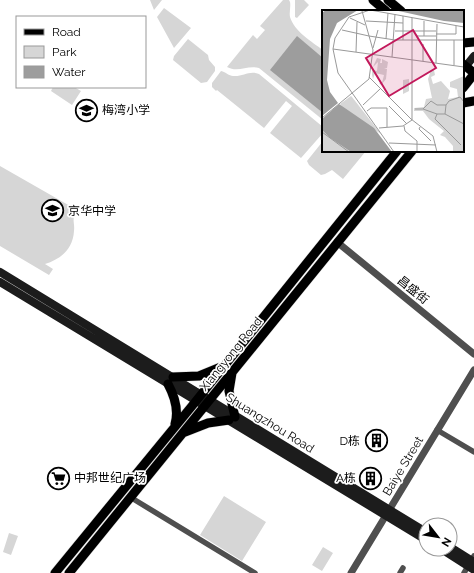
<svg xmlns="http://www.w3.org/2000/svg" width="474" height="573" font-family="Raleway,'Noto Sans SC',sans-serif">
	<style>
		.green { fill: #d6d6d6 }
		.water { fill: #9d9d9d }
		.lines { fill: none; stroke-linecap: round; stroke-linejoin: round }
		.primary-casing { stroke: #dbdbdb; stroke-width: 10 }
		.minor { stroke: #4f4f4f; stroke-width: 5.5 }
		.tertiary { stroke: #4f4f4f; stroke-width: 7 }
		.secondary { stroke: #1c1c1c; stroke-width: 8 }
		.primary { stroke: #000; stroke-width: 9 }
		.labels { text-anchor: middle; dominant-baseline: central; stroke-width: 3.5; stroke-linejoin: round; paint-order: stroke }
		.poi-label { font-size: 12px; fill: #000; stroke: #fff; text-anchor: start }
		.street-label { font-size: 12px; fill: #000; stroke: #fff }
		.inset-road { fill: none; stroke: #999; stroke-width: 1 }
		.view { fill: #c2185b; fill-opacity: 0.15; stroke: #c2185b; stroke-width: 2 }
		.inset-edge { fill: none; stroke: #000; stroke-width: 2 }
	</style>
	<rect width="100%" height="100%" fill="#fff"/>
	<path class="green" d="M 150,0 L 162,0 L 154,10 Z
		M 283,0 L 289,0 L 290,2 C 291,7 289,12 290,17 C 294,31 312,42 323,50 L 323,120 L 259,68 C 247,65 238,73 227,67 L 253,35 L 257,39 L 265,30 L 260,26 Z
		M 295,0 L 304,0 L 309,5 L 297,18 L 295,17 Z
		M 164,8 L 191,28 L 174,48 L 157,17 Z
		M 188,39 L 208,55 L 209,60 L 215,67 L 215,71 L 207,82 L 201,83 L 173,60 L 174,56 Z
		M 221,71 C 226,72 229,76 233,76 C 243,77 249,70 259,74 L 323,127 L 323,133 L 301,158 L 270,133 L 292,106 L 286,101 L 264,128 L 217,90 L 216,91 L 212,87 L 212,83 Z
		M 53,87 L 74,87 L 81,91 L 72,105 L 51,91 Z
		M 323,141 L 323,151 L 366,151 L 343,179 L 332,170 L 325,174 L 321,175 L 309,165 L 307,161 Z
		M 0,166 L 77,210 C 71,221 75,221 74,231 C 73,249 61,259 45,264 L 53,269 L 49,275 L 0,246 Z
		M 224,496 L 266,522 L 242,561 L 200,535 Z
		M 9,533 L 18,536 L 11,555 L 3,552 Z
		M 323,547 L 333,553 L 322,571 L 312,565 Z"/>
	<path class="water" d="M 297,36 L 323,58 L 323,113 L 270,70 Z"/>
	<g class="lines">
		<defs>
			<path id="primary" d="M 373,0 L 386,11
				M 388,0 L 401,11
				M 463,43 L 474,42
				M 463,64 L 474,73
				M 463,88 L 474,74
				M 463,103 L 474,101
				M 232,373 L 229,391 L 235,417
				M 173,377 L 199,376 L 221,367
				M 168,384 C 175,397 179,410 175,424
				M 185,432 L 208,423 L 229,420
				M 55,573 L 192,406 L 397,151
				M 69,573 L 412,151"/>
		</defs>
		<use href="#primary" class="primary-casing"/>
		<path class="minor" d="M 437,430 L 474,452
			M 130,497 L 255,573
			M 400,573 L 403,568
			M 464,573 L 474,556"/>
		<path class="tertiary" d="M 337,242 L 474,354
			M 351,573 L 474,370"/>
		<path class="secondary" d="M 466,66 L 474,56
			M 0,272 L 426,532
			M 0,282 L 426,540
			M 450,547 L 474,562
			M 441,549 L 474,570"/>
		<use href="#primary" class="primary"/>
	</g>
	<defs>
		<symbol id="school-ring" viewBox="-11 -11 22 22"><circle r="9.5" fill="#fff" stroke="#000" stroke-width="1.5"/><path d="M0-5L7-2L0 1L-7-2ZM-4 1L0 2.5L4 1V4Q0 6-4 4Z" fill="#000"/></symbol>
		<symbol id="building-ring" viewBox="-11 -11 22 22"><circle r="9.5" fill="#fff" stroke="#000" stroke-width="1.5"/><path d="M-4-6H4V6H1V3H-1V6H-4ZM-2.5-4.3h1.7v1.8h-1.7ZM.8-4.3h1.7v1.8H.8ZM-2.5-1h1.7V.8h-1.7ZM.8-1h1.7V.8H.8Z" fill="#000"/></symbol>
		<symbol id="supermarket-ring" viewBox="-11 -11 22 22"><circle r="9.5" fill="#fff" stroke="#000" stroke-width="1.5"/><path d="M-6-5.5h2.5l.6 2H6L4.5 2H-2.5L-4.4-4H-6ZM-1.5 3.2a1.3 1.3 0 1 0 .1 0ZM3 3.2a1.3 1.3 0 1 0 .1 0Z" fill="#000"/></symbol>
	</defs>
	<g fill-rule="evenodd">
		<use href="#school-ring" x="74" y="98" width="25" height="25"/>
		<use href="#school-ring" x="40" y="198" width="25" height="25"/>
		<use href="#building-ring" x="364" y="428" width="25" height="25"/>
		<use href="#supermarket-ring" x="46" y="466" width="25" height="25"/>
		<use href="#building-ring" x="358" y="466" width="25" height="25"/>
	</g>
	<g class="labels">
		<g class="poi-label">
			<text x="102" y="110">梅湾小学</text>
			<text x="68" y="211">京华中学</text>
			<text x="360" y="441" text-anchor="end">D栋</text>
			<text x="74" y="478">中邦世纪广场</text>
			<text x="356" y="478" text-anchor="end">A栋</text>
		</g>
		<g class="street-label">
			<text transform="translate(413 290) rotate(39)">昌盛街</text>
			<text transform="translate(231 354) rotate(-51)">Xiangyong Road</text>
			<text transform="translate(270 423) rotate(32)">Shuangzhou Road</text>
			<text transform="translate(403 466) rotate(-59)">Baiye Street</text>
		</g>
	</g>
	<g transform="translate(322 10)">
		<rect width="142" height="142" fill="#fff"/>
		<path d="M 55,48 L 59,49 L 58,53 L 60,53 L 60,49 L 66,52 L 65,58 L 62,58 L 65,59 L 64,69 L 59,75 L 57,73 L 60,73 L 62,65 L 53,63 L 51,69 L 50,65 L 50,60 L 55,61 L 56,52 L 51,57 ZM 109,60 L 112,60 L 113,65 L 109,67 L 111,74 L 119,71 L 128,81 L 126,89 L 136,87 L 135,79 L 128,77 L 128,72 L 142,66 L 142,141 L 131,142 L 131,136 L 123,127 L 118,125 L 122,121 L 107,109 L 101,101 L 92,101 L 92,98 L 102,97 L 104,89 L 110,88 L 106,69 ZM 87,69 L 87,81 L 81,84 L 81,70 ZM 29,86 L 30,87 L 59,124 L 22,99 L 18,94 ZM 0,120 L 8,128 L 29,142 L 0,142 Z" fill="#d6d6d6"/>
		<path d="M 4,0 L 36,0 L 15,13 L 8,29 L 5,70 L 8,82 L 16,93 L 0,106 L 0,3 ZM 72,0 L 142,0 L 142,13 L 122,11 ZM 17,94 L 52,118 L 70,142 L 29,142 L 8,128 L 0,120 L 0,109 Z" fill="#9d9d9d"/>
		<path class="inset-road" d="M 28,8 L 43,15M 44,11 L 81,13M 20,20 L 47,26M 73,21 L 114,21M 114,24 L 134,24 L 134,16M 47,26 L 73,30 L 142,30M 94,26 L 114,26M 102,26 L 102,11M 64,29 L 66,3M 81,30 L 81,6M 51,38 L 56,20M 11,39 L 142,57M 34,42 L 35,12M 70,47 L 73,4M 101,51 L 101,34M 114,53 L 115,14M 132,55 L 132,30M 47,67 L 89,109 L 111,126 L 115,142M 41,95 L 58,79M 67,96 L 85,114M 93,99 L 101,99 L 109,91 L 115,95 L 124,95M 101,99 L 115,104M 45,101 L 49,98 L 65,98 L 65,117M 123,104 L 124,95 L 127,91 L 138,87 L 142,92M 0,108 L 47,69 L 51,40 L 40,1M 82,116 L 83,121 L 95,131 L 95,142M 98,117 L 97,119 L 109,131M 57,118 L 81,116 L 90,110 L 90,8M 0,122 L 27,142M 67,133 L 114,135M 139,135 L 113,109 L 115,104 L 123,104 L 142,114M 72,142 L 16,63 L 11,39 L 13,28 L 27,7 L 48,0 L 142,17"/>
		<path class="view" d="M 91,20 L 114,58 L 67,86 L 44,48 Z"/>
		<rect width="142" height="142" class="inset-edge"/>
	</g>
	<rect x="16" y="16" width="130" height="72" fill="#ffffff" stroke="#999999"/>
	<rect x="24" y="29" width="20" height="6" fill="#000000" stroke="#999999"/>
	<text x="52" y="36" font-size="12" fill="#000000">Road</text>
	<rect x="24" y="46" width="20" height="12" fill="#d6d6d6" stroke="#999999"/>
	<text x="52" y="56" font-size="12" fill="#000000">Park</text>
	<rect x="24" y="66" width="20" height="12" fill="#9d9d9d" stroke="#999999"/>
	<text x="52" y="76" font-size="12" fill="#000000">Water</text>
	<g transform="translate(438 537) rotate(121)"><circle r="19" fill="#ffffff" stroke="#999999"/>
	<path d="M0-3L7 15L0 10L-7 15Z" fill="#000000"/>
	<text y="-6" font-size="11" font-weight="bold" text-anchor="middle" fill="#000000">N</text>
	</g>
</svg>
